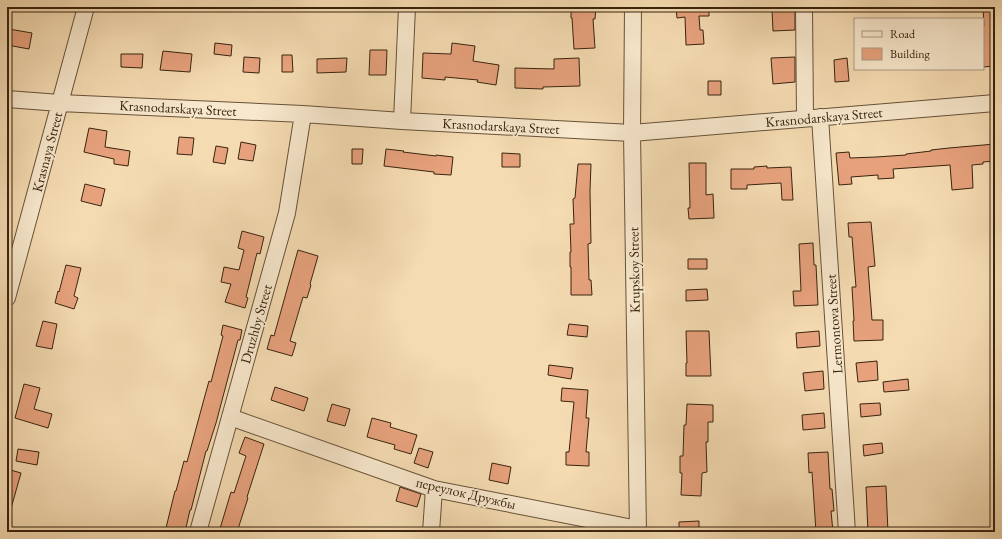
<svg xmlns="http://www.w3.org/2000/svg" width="1002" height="539" font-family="'EB Garamond',serif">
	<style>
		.building { fill: #e7a27d; stroke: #38240f }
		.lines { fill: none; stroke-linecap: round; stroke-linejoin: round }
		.minor-casing { stroke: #675238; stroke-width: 18 }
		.minor { stroke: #f8e8cd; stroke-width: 16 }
		.labels { text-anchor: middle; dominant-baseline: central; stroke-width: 3.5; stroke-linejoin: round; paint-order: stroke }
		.street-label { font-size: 14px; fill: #38240f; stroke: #f8e8cd }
	</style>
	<rect width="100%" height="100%" fill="#f5dbb2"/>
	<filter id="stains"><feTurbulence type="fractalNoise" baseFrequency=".005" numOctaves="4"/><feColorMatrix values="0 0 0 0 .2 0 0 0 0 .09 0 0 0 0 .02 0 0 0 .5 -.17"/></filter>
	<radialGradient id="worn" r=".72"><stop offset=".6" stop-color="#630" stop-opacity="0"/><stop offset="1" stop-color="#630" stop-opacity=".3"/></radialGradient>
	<path class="building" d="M 571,7 L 596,7 L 595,19 L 593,19 L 595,48 L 574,49 L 572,18 L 571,18 Z
		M 676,7 L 709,7 L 709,16 L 699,16 L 700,30 L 703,30 L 704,44 L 686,45 L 685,17 L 677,18 Z
		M 983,7 L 995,7 L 995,66 L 983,67 L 983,26 L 984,26 Z
		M 795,8 L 795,30 L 773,31 L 772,10 Z
		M 9,29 L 32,33 L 29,49 L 7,45 Z
		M 215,43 L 232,45 L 231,56 L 214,54 Z
		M 452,43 L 475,46 L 473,61 L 499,65 L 496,85 L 477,82 L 478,80 L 445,77 L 445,80 L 422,78 L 423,53 L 451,54 Z
		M 370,50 L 387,50 L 386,75 L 369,75 Z
		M 163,51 L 192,54 L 190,72 L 160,70 Z
		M 121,54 L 143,54 L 142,68 L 121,67 Z
		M 282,55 L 292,55 L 293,72 L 282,72 Z
		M 244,57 L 260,58 L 259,73 L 243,72 Z
		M 795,57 L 795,82 L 773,84 L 771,58 Z
		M 347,58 L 346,72 L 317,73 L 317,59 Z
		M 579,58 L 580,86 L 543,87 L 543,89 L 515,88 L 515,68 L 554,69 L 554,59 Z
		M 847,58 L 849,81 L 835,82 L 834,60 Z
		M 708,81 L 721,81 L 721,95 L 708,95 Z
		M 89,128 L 107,131 L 105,147 L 130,151 L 128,166 L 114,164 L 114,159 L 84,152 Z
		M 179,137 L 194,138 L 192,155 L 177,154 Z
		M 241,142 L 256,145 L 253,161 L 238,159 Z
		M 995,144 L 995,161 L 983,162 L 983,164 L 972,165 L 973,188 L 952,190 L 950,165 L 893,169 L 894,178 L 878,179 L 878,175 L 851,177 L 852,184 L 839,185 L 836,153 L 849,152 L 850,158 L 876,157 L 906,155 L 906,154 L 931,151 L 931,150 L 949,148 Z
		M 216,146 L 228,148 L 225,164 L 213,162 Z
		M 352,149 L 363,149 L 362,164 L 352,164 Z
		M 386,149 L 404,151 L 403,152 L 436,156 L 436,155 L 453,157 L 451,175 L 434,174 L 434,172 L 384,166 Z
		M 502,153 L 520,154 L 520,167 L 502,167 Z
		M 689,163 L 706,163 L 706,195 L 713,194 L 714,218 L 689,219 L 688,208 L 690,208 Z
		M 578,164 L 591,164 L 590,191 L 591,243 L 588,244 L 589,280 L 591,280 L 592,295 L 571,295 L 571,267 L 570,267 L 570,252 L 571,252 L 570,224 L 574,224 L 573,199 L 575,198 Z
		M 767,166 L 767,168 L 791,167 L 793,200 L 782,200 L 781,183 L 747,185 L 747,189 L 731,189 L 731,169 L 754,169 L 754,167 Z
		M 85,184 L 105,189 L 101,206 L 81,201 Z
		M 871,222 L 875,266 L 868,267 L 872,320 L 883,320 L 883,340 L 854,341 L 853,321 L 854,321 L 852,287 L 856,287 L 852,237 L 849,237 L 848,223 Z
		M 242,231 L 264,237 L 260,254 L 257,253 L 246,297 L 248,298 L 245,308 L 225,302 L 231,284 L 221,282 L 224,267 L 239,270 L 244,250 L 238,248 Z
		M 813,243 L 814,265 L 816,265 L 818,305 L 794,306 L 793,291 L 801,291 L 799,244 Z
		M 298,250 L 318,256 L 310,284 L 311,285 L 307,298 L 303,297 L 290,341 L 296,343 L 292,356 L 267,349 L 271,335 L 274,336 Z
		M 688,259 L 707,259 L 707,269 L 688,269 Z
		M 66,265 L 81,268 L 74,296 L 78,298 L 74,309 L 55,303 L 58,291 L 59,292 Z
		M 707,289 L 708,300 L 686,301 L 686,290 Z
		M 43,321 L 57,324 L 52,349 L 36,346 Z
		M 569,324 L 588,326 L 587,337 L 567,335 Z
		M 223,325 L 242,330 L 240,340 L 238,340 L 216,423 L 207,451 L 206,451 L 191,510 L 190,510 L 185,532 L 165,532 L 175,491 L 176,491 L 184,461 L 187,462 L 204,399 L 209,381 L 211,382 L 223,336 L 221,335 Z
		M 686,331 L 709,331 L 711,376 L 686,376 L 686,363 L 687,363 Z
		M 819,331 L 820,346 L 797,348 L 796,333 Z
		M 877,361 L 878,380 L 858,382 L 856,363 Z
		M 549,365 L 573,368 L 571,379 L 548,375 Z
		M 823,371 L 824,389 L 805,391 L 803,373 Z
		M 908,379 L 909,390 L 884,392 L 883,382 Z
		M 24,384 L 40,388 L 34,409 L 52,414 L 48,428 L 15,418 Z
		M 275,387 L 308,398 L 304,411 L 271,400 Z
		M 562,388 L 588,390 L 586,418 L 589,418 L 586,452 L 589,452 L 589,466 L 566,465 L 566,452 L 569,452 L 574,402 L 561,401 Z
		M 880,403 L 881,415 L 861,417 L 860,404 Z
		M 332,404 L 350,409 L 345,426 L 327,421 Z
		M 687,404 L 713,405 L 713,422 L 708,422 L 708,442 L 706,442 L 707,472 L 702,473 L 701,496 L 681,495 L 682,473 L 680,473 L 680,456 L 683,456 L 684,425 L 686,425 Z
		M 824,413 L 825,428 L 803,430 L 802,415 Z
		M 372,418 L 391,423 L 390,427 L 417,435 L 411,454 L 394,449 L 395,445 L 367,437 Z
		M 245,437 L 264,444 L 247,497 L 248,498 L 237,532 L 219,532 L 231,492 L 234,493 L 246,456 L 239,453 Z
		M 882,443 L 883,453 L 864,456 L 863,445 Z
		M 419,448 L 433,452 L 428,468 L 414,463 Z
		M 18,449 L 39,452 L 37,465 L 16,461 Z
		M 828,452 L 830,489 L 832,489 L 834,511 L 831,511 L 833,532 L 816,532 L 812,472 L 809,473 L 808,453 Z
		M 492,463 L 511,467 L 508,484 L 489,480 Z
		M 7,469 L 21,473 L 10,512 L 7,512 Z
		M 886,486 L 888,532 L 868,532 L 866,487 Z
		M 400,487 L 421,494 L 417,507 L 396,501 Z
		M 699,521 L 699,532 L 679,532 L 679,522 Z"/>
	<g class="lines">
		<defs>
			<path id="minor" d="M 633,7 L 632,133 L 638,532
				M 804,7 L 805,118
				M 7,99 L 60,103 L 303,114 L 402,121 L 632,133 L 995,103
				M 820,117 L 847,532
				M 402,121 L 407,7
				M 7,298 L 86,7
				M 230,417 L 434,489 L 638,529
				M 198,532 L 287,213 L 303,114
				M 431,532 L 434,489"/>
		</defs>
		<use href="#minor" class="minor-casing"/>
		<use href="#minor" class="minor"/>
	</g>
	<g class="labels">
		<g class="street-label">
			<text transform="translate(178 108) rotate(3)">Krasnodarskaya Street</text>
			<text transform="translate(824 117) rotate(-5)">Krasnodarskaya Street</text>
			<text transform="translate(501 126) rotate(3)">Krasnodarskaya Street</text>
			<text transform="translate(47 152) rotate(-75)">Krasnaya Street</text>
			<text transform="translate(634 270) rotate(-91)">Krupskoy Street</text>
			<text transform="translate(256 324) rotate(-74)">Druzhby Street</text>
			<text transform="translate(834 324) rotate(-94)">Lermontova Street</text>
			<text transform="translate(466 493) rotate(13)">переулок Дружбы</text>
		</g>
	</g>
	<rect width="1002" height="539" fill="none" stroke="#f5dbb2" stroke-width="24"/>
	<rect x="8" y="8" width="986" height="523" fill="none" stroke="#38240f" stroke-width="2"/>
	<rect x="12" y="12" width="978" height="515" fill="none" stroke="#38240f"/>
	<rect x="854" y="18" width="130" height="52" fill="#f8e8cd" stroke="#ab9a81"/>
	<rect x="862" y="31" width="20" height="6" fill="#f8e8cd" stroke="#ab9a81"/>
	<text x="890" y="38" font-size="12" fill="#38240f">Road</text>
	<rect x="862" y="48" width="20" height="12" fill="#e7a27d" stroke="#ab9a81"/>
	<text x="890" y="58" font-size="12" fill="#38240f">Building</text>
	<rect width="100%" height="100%" filter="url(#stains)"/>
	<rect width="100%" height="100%" fill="url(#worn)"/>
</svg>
